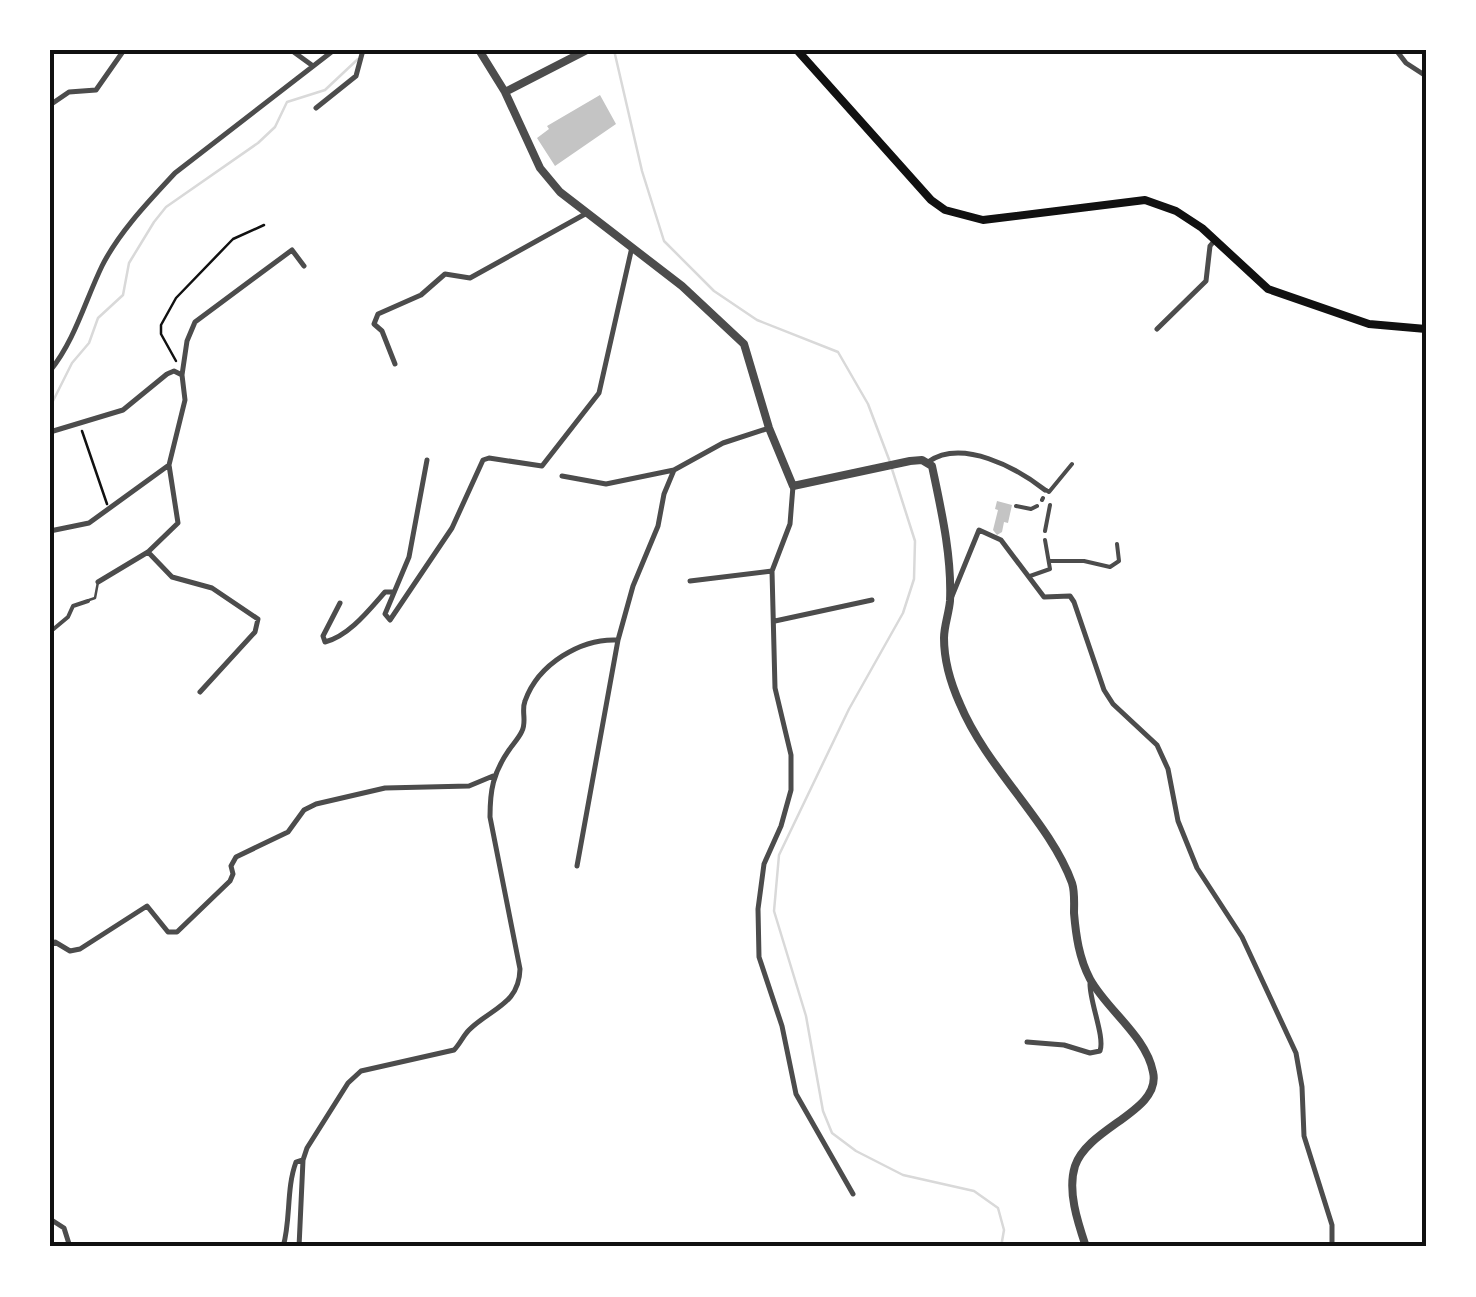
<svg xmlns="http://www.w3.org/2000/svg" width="1476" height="1297" font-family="'Open Sans',sans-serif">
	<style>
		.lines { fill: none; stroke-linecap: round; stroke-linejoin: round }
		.stream { stroke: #d9d9d9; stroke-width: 2.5 }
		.building { fill: #c4c4c4 }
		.path { stroke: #111; stroke-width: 2.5 }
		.service { stroke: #4c4c4c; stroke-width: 2.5 }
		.pedestrian { stroke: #4c4c4c; stroke-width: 4 }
		.minor { stroke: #4c4c4c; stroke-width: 5 }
		.tertiary { stroke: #4c4c4c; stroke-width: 8 }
		.secondary { stroke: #111; stroke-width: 8 }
		.neatline { fill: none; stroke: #111; stroke-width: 4 }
	</style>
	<rect width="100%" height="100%" fill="#fff"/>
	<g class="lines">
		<path class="stream" d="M 614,50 L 642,171 L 664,241 L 714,291 L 757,320 L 838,352 L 868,404 L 890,462
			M 50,407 L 72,363 L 89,343 L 98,318 L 123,295 L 129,263 L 154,222 L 166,207 L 258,143 L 275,127 L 287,102 L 325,90 L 358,59
			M 892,469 L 915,541 L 914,579 L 903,613 L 849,709 L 779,855 L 774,911 L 806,1016 L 823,1111 L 832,1133 L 856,1151 L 903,1175 L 974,1191 L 998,1208 L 1004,1230 L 1001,1247"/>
	</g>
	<path class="building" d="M 600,95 L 616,124 L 555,166 L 537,138 L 549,129 L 547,126 Z
		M 997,501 L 1012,505 L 1008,523 L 1004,522 L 1002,532 L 997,535 L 993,530 L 998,510 L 995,509 Z"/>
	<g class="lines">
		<path class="path" d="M 176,361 L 161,334 L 161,325 L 176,298 L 233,239 L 264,225
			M 82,431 L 107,504"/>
		<path class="service" d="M 89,600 L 95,598 L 98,582"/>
		<path class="pedestrian" d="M 1046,490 L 1049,492 L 1072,464
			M 1042,500 L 1043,498
			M 1016,506 L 1031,509 L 1037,506
			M 1045,531 L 1050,505
			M 1049,561 L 1084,561 L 1110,567 L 1119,561 L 1117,544
			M 1030,576 L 1050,569 L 1045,540
			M 50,632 L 68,617 L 73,606 L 88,601"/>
		<path class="minor" d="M 291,50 L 313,66
			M 1396,50 L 1406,63 L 1426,76
			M 50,105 L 69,92 L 96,90 L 124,50
			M 316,108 L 356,76 L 363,50
			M 1157,329 L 1206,281 L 1210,246 L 1215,240
			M 395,364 L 382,331 L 374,324 L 378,314 L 421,295 L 445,274 L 470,278 L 587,213
			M 50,371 C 75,340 85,301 102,266 C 119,232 149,201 175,173 L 334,50
			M 182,375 L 187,341 L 195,322 L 292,250 L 304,266
			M 50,432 L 123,410 L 167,374 L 174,371 L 182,375 L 185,400 L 169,465 L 89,523 L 50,531
			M 427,460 L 409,557 L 385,614 L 390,620 L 452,528 L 483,460 L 489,458 L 542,466 L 599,393 L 632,247
			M 928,462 C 962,438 1017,468 1045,490
			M 562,476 L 606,484 L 674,470
			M 793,486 L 790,524 L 772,571 L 775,688 L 791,755 L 791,790 L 781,826 L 764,864 L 758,909 L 759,957 L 782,1026 L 796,1094 L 853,1194
			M 148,552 L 172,577 L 212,588 L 258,619 L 255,632 L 200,692
			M 690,581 L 772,571
			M 98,582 L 148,552 L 178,523 L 169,465
			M 950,601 L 979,530 L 1001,540 L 1044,597 L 1070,596 L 1074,602 L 1104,690 L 1113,704 L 1157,745 L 1168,769 L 1178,821 L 1197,868 L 1242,937 L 1296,1053 L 1302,1087 L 1304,1136 L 1332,1225 L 1332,1247
			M 340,603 L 323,636 L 325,642 C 349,636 369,610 385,592 L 393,592
			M 775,621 L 872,600
			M 577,866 L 618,640
			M 50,946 L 55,942 L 70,951 L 80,949 L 147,906 L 168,932 L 177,932 L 230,881 L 233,874 L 231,866 L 236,857 L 288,832 L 304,810 L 316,804 L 385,788 L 469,786 L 493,776
			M 1027,1042 L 1064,1045 L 1090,1053 L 1100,1051 C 1105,1037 1090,1003 1090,984
			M 50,1219 L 64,1228 L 70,1247
			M 283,1247 C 291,1220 286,1189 296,1162 L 302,1160
			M 299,1247 L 303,1160 L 307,1148 L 348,1083 L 361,1071 L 454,1050 C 460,1044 463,1036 469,1030 C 491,1008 519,1005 520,969 L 490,817 C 490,790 493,773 509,750 C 513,744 519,738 522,731 C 527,721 521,711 525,701 C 538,664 581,638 618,640 L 633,586 L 658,526 L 664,494 L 674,470 L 723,443 L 769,428"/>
		<path class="tertiary" d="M 479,50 L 505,92 L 540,168 L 560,192 L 682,286 L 744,344 L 769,428 L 793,486 L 910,461 L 922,460 L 932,466 C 941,509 952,556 950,601 C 949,613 944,626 944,638 C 944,660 951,684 960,704 C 987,769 1050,822 1072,883 C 1075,892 1074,904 1074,913 C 1076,936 1079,958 1090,979 C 1107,1010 1146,1036 1153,1072 C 1162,1111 1088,1127 1075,1166 C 1067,1191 1078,1223 1086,1247
			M 505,92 L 587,50"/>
		<path class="secondary" d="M 797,50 L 931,200 L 945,210 L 983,220 L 1145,200 L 1176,211 L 1202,228 L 1268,289 L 1369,324 L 1426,329"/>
	</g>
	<rect width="1476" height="1297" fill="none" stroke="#ffffff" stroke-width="105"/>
	<rect x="52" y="52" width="1372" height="1192" class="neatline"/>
</svg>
